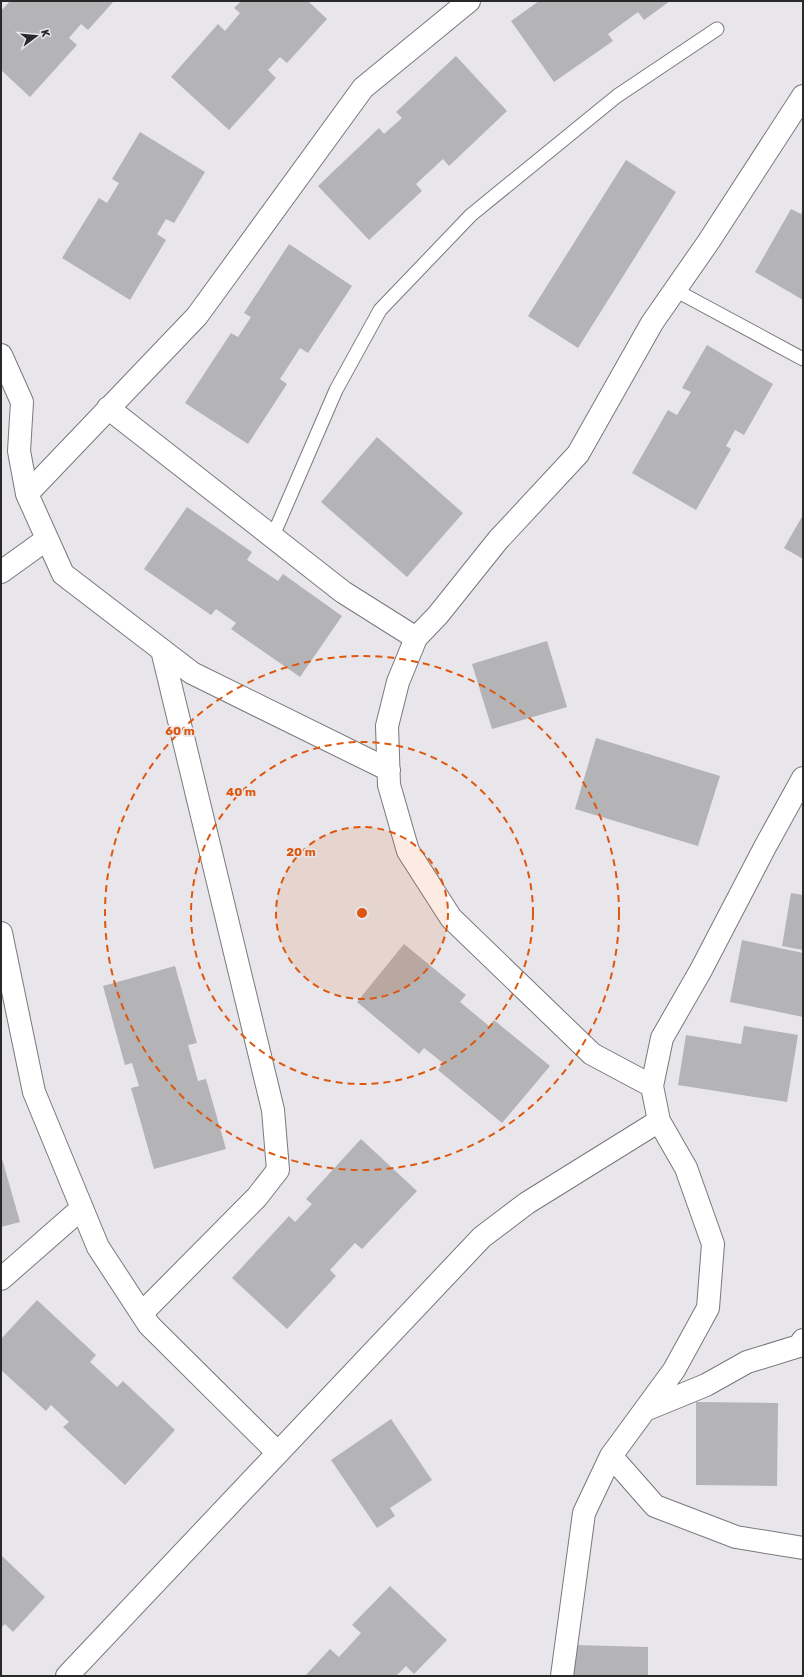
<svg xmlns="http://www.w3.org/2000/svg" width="804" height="1677" font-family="Rubik,sans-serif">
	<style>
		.building { fill: #b4b3b6 }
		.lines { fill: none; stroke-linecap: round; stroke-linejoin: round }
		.lane-casing { stroke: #79787b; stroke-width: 15 }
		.street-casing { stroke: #79787b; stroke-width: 24 }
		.lane { stroke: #fff; stroke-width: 13 }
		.street { stroke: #fff; stroke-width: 22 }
		.ring { fill: none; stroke: #de570e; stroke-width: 2; stroke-dasharray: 7 5 }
		.centre { fill: #de570e; stroke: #e8e6ea; stroke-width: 2 }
		.ring-label { font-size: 12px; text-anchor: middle; font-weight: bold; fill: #de570e; stroke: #e8e6ea; stroke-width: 3.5; stroke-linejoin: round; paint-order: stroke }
	</style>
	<rect width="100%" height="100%" fill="#e8e6ea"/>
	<path class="building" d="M 10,1 L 114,1 L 88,30 L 81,24 L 69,38 L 77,45 L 30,97 L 1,70 L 1,11 Z
		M 241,1 L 308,1 L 327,19 L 287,63 L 280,57 L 268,70 L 276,78 L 229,130 L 171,77 L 218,24 L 225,31 L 240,13 L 234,8 Z
		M 539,1 L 670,1 L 644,20 L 638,12 L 608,34 L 613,41 L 554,82 L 511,21 Z
		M 456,56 L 507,111 L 449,166 L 443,159 L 416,184 L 422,191 L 369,240 L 318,186 L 379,128 L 384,134 L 402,118 L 396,112 Z
		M 140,132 L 205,172 L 174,223 L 166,219 L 157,234 L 166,240 L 130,300 L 62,258 L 99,198 L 107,203 L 119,183 L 112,179 Z
		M 626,160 L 676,192 L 578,348 L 528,316 Z
		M 791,209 L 801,214 L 803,210 L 803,300 L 755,272 Z
		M 289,244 L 352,286 L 308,353 L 300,348 L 280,379 L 287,384 L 248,444 L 185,403 L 231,333 L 238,337 L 251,317 L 244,313 Z
		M 707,345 L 773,384 L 744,435 L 735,430 L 726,446 L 731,449 L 696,510 L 632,473 L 668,410 L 677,415 L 691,392 L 682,388 Z
		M 377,437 L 463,513 L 407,577 L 321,502 Z
		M 187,507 L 252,552 L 247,560 L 278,581 L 283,574 L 342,616 L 300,677 L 231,629 L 236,623 L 216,609 L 211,615 L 144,569 Z
		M 803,515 L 803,559 L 784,548 Z
		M 547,641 L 567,707 L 492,729 L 472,664 Z
		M 596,738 L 720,776 L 698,846 L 575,809 Z
		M 791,893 L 803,895 L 803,950 L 782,946 Z
		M 742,940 L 803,953 L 803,1017 L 730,1002 Z
		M 404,944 L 466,995 L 460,1002 L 489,1026 L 494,1020 L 550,1066 L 502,1123 L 438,1070 L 443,1063 L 424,1048 L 419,1054 L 357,1002 Z
		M 175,966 L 197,1043 L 188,1045 L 198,1081 L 206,1079 L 226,1149 L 154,1169 L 131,1088 L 139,1086 L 132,1063 L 125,1065 L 103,986 Z
		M 744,1026 L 798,1035 L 787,1102 L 678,1085 L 686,1035 L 741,1044 Z
		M 361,1139 L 417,1191 L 362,1249 L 355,1243 L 330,1270 L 336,1276 L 287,1329 L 232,1278 L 289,1216 L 295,1222 L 312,1204 L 306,1199 Z
		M 1,1155 L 20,1222 L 1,1227 Z
		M 37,1300 L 96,1355 L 90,1362 L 117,1387 L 123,1381 L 175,1430 L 125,1485 L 63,1427 L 69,1422 L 51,1405 L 46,1411 L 1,1370 L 1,1339 Z
		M 696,1402 L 778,1403 L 777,1486 L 696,1485 Z
		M 391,1419 L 432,1480 L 390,1508 L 395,1516 L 377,1528 L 331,1460 Z
		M 1,1555 L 45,1597 L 13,1632 L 5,1624 L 1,1628 Z
		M 390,1586 L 447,1640 L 414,1674 L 406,1666 L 396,1676 L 305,1676 L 330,1649 L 339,1657 L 361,1633 L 352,1625 Z
		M 575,1645 L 648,1647 L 648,1676 L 574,1676 Z"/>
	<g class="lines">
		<defs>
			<path id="lane" d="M 675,290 L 803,359
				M 272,538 L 336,390 L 380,310 L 471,215 L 617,96 L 717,29"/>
			<path id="street" d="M 1,355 L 22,402 L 19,451 L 27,494 L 63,574 L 192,673 L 389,770
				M 108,408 L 343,592 L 416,638
				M 27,494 L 197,316 L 363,88 L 469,1
				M 1,572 L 47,539
				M 1,933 L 34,1092 L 98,1247 L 149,1325 L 278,1453
				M 652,1086 L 592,1054 L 451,918 L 408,851 L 389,785 L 387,726 L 398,682 L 416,638 L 438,615 L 498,540 L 578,454 L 652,323 L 709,241 L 803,96
				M 1,1279 L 82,1208
				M 142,1313 L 257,1197 L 278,1170 L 273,1110 L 162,650
				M 645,1410 L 706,1385 L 747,1362 L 799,1346 L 803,1340
				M 611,1456 L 655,1506 L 736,1537 L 803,1548
				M 67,1676 L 482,1237 L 527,1203 L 659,1121
				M 562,1676 L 584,1513 L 611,1456 L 674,1370 L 708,1308 L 713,1244 L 686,1168 L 659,1121 L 652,1086 L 662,1038 L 701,970 L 765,847 L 803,778"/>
		</defs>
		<use href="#lane" class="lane-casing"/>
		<use href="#street" class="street-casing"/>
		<use href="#lane" class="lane"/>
		<use href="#street" class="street"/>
	</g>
	<circle cx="362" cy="913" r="86" fill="#de570e" fill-opacity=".12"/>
	<g class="ring">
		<circle cx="362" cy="913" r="86"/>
		<circle cx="362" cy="913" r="171"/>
		<circle cx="362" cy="913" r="257"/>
	</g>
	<circle cx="362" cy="913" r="6" class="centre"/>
	<g class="ring-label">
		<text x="180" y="735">60 m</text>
		<text x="241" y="796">40 m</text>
		<text x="301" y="856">20 m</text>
	</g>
	<rect width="804" height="1677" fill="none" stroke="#29292a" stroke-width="4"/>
	<g transform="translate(36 36) rotate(74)" stroke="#e8e6ea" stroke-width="3" paint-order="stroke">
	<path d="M0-3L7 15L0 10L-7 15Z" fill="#29292a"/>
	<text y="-6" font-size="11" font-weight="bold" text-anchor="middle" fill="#29292a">K</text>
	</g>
</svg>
